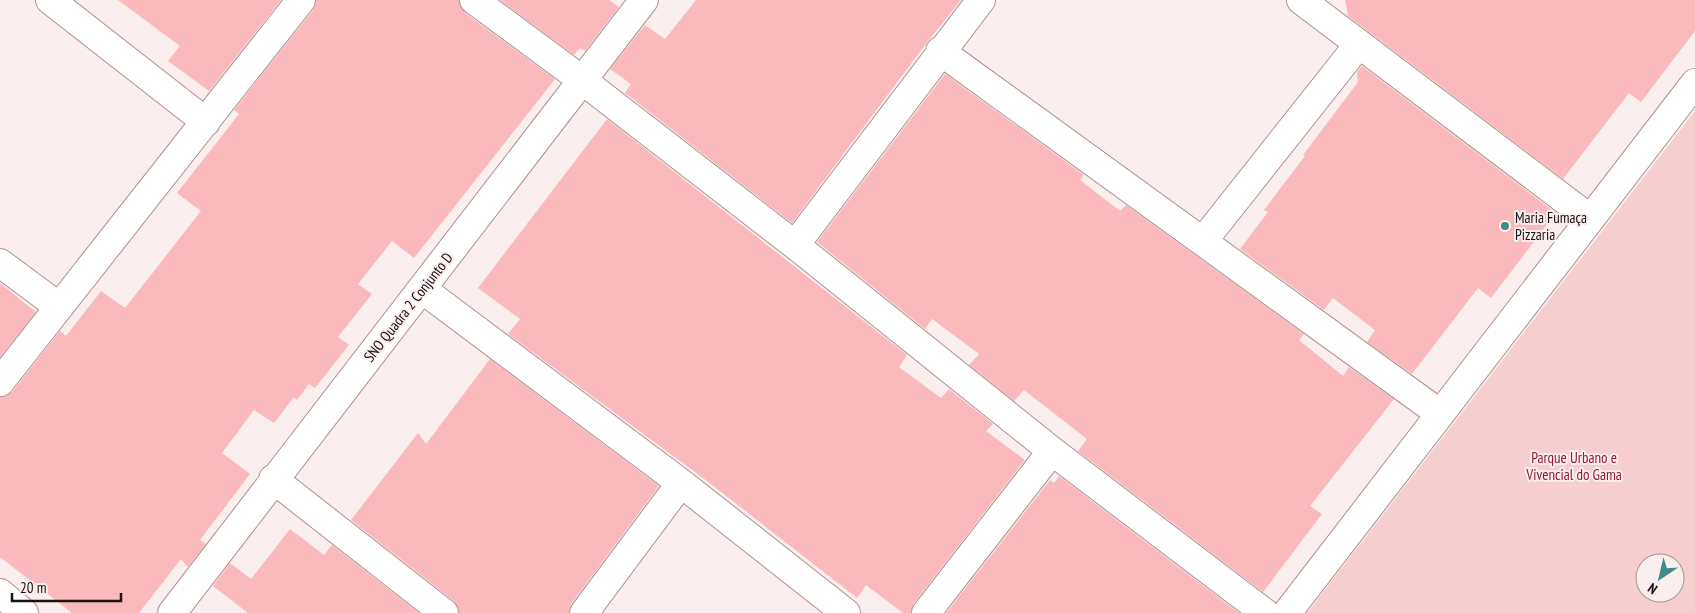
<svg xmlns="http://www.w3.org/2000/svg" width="1695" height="613" font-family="'PT Sans Narrow',sans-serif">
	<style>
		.green { fill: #f6cecf; fill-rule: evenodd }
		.building { fill: #fababd }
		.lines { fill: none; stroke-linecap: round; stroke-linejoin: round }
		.street-casing { stroke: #ae9091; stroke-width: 30 }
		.secondary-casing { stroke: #ae9091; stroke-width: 30 }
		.street { stroke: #fff; stroke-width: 28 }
		.secondary { stroke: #fff; stroke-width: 28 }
		.poi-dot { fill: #428b8b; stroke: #fbeeee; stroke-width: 2 }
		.labels { text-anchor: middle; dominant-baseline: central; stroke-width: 4; stroke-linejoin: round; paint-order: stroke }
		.poi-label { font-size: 15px; fill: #1c1112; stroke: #fbeeee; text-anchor: start }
		.street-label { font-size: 15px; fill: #1c1112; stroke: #fbeeee }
		.park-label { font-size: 15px; fill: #911932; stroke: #fbeeee }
	</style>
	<rect width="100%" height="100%" fill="#fbeeee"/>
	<path class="green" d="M 1695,111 L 1695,613 L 1307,613 ZM 1645,563 L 1675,563 L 1675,593 L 1645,593 Z"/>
	<path class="building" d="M 118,0 L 281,0 L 209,91 L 168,61 L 180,46 Z
		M 316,0 L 459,0 L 465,13 L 555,79 L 414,258 L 392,241 L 358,284 L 372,294 L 338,337 L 349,345 L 315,388 L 309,384 L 297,400 L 294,397 L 274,423 L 254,410 L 222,453 L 250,474 L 200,540 L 206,544 L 188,567 L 181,559 L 139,613 L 72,613 L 0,557 L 0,397 L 12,392 L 60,331 L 66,336 L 101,291 L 125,308 L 201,211 L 177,193 L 239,114 L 234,110 L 313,10 Z
		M 500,0 L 609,0 L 619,7 L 585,51 L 580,48 L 574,55 Z
		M 696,0 L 961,0 L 928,41 L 792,223 L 625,93 L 631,84 L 610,69 L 645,25 L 665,39 Z
		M 1345,0 L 1695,0 L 1695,31 L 1641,102 L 1629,93 L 1563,179 L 1348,16 Z
		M 1362,66 L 1556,213 L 1491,298 L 1478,288 L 1412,374 L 1367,342 L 1375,330 L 1333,298 L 1324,310 L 1240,249 L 1268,212 L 1264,210 L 1305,156 L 1303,155 L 1358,82 L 1357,72 Z
		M 945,74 L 1084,175 L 1080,180 L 1120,211 L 1126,205 L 1304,334 L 1299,340 L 1343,376 L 1349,367 L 1394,399 L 1310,506 L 1322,514 L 1263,592 L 1078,451 L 1087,439 L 1024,390 L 1014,401 L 969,365 L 979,354 L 932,319 L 925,329 L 817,242 Z
		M 607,119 L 907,355 L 899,367 L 941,398 L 949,389 L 993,424 L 986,431 L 1025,460 L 914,603 L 911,613 L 903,613 L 866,585 L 857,598 L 707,481 L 508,334 L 520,319 L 478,288 Z
		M 0,283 L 36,312 L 0,357 Z
		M 490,359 L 659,486 L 571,604 L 569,613 L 459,613 L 454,601 L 351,520 L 418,433 L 426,444 Z
		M 1059,476 L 1239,613 L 946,613 L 1050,480 L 1054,483 Z
		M 290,529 L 324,555 L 332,545 L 419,613 L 248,613 L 213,586 L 230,563 L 251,579 Z"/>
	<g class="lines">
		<defs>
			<path id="street" d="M 50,0 L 206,122
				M 474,0 L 582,80 L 795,245 L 1052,451 L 1265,613
				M 1301,0 L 1589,218
				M 940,51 L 1439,413
				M 1203,241 L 1359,44
				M 795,245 L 981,0
				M 0,263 L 58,306
				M 422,289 L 681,483 L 846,613
				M 0,382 L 301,0
				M 273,479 L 444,613
				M 0,593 L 24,613
				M 172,613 L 644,0
				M 584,613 L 681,483
				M 926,613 L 1052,451"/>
			<path id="secondary" d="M 1287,613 L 1695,83"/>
		</defs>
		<use href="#street" class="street-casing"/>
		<use href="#secondary" class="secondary-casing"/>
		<use href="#street" class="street"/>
		<use href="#secondary" class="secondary"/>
	</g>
	<circle class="poi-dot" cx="1505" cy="226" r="5"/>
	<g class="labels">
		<g class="poi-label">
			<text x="1515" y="217">Maria Fumaça<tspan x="1515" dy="17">Pizzaria</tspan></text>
		</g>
		<g class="street-label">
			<text transform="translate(408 307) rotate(-52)">SNO Quadra 2 Conjunto D</text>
		</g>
		<g class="park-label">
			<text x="1574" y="457">Parque Urbano e<tspan x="1574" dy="17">Vivencial do Gama</tspan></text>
		</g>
	</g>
	<g transform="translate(1660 578) rotate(215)"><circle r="24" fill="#fbeeee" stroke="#a29696"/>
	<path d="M0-4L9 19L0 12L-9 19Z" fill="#428b8b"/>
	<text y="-8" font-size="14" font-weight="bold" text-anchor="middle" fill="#1c1112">N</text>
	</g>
	<path d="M12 593v8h109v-8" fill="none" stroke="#1c1112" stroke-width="2.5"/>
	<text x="20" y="593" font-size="15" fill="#1c1112" stroke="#fbeeee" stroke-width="4" paint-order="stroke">20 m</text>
</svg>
